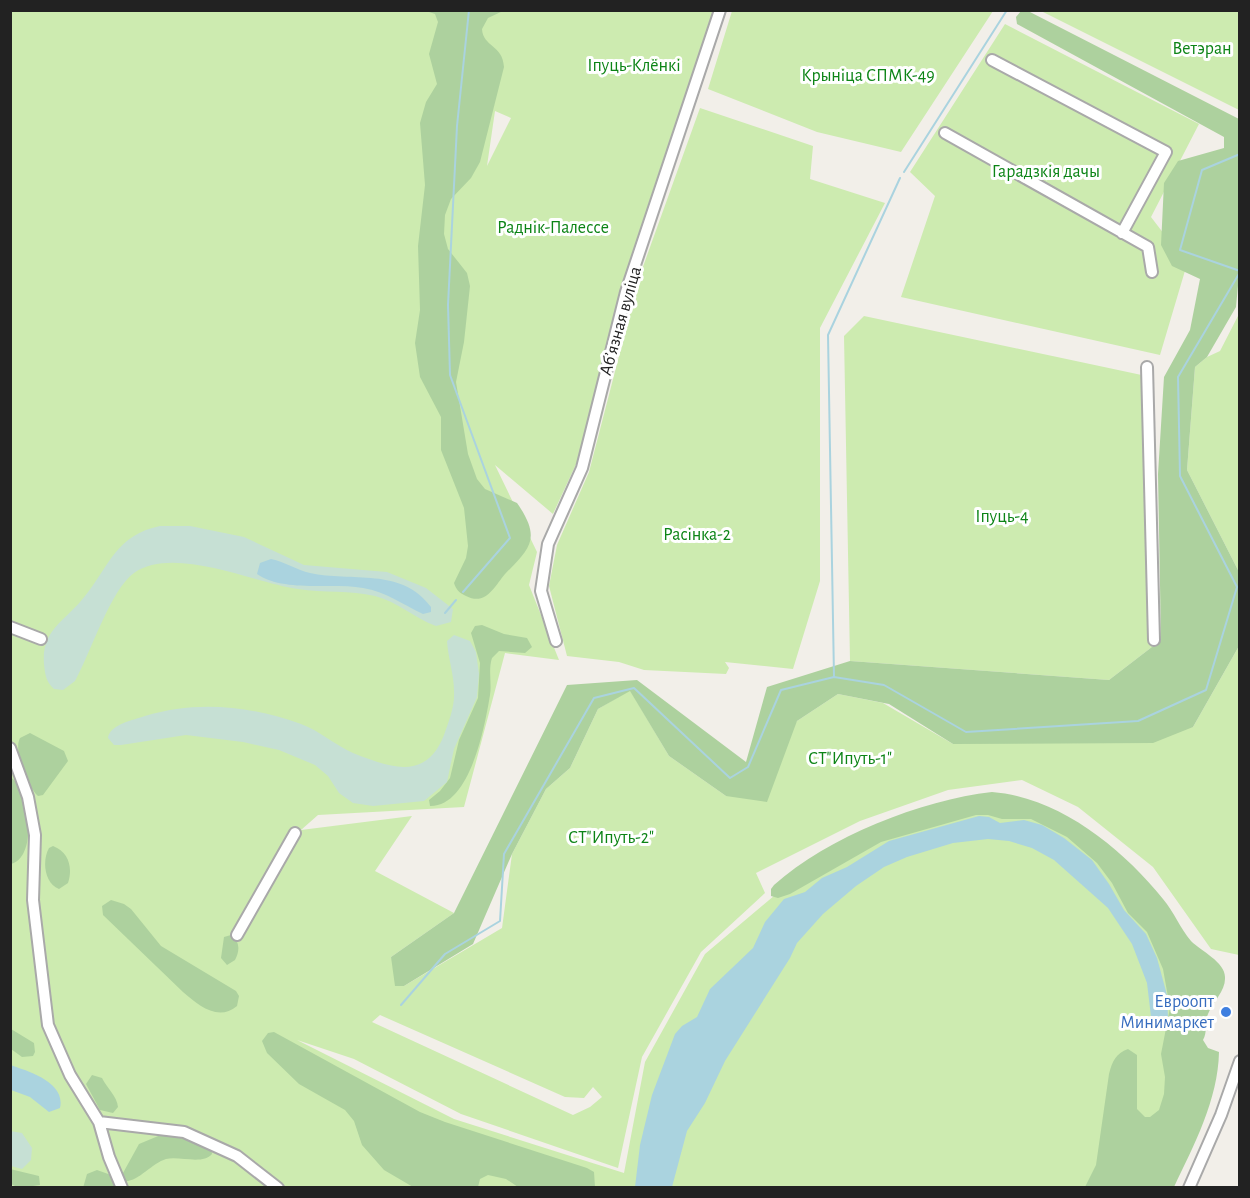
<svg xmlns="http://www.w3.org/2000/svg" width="1250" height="1198" font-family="'Alegreya Sans',sans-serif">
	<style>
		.grass { fill: #cdebb0; fill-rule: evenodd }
		.forest { fill: #add19e }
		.wetland { fill: #c6e0d4 }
		.water { fill: #aad3df }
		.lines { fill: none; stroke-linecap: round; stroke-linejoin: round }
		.stream { stroke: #aad3df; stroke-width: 2 }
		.minor-casing { stroke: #a9a9a9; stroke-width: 14 }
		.minor { stroke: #fff; stroke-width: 10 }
		.shop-dot { fill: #3f7fe0; stroke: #fff; stroke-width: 2 }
		.labels { text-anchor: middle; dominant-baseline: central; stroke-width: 6; stroke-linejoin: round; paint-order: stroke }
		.park-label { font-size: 18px; fill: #0c8416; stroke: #fff }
		.street-label { font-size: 18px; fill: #222; stroke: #fff }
		.shop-label { font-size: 18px; fill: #366cbe; stroke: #fff; text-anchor: end }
	</style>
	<rect width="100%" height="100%" fill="#f2efe9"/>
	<path class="grass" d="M 11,11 L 713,11 L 639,240 L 578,460 L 553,514 L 495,465 L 537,552 L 529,585 L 559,660 L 505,653 L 464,807 L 318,815 L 301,830 L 412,816 L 375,871 L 454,913 L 391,957 L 404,986 L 502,928 L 512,854 L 546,789 L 570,768 L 598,709 L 630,690 L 669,756 L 726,796 L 797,721 L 838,694 L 883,703 L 953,744 L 1193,727 L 1239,646 L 1239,955 L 1211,949 L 1153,867 L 1078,807 L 1022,780 L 948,790 L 860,821 L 756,873 L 765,893 L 701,952 L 642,1057 L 618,1168 L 461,1114 L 354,1059 L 297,1040 L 454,1119 L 624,1173 L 645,1062 L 705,954 L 820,857 L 973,803 L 1057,816 L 1150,893 L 1182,1066 L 1135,1187 L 11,1187 ZM 495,111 L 511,118 L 487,166 ZM 380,1015 L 565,1097 L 584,1098 L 593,1087 L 602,1097 L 590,1107 L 573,1115 L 372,1022 Z
		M 732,11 L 732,10 L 993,11 L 901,152 L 817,132 L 708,89 Z
		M 1041,11 L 1239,11 L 1239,110 Z
		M 1005,24 L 1199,124 L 1151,217 L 1187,264 L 1160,355 L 901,297 L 935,196 L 910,172 Z
		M 700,108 L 813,146 L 810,179 L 885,203 L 820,328 L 820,581 L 793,669 L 725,662 L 729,668 L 726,674 L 644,670 L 619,662 L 567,656 L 549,586 L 557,545 L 589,472 L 640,275 Z
		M 1239,314 L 1239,572 L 1187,470 L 1195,367 L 1207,357 L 1220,351 Z
		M 864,316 L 1151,377 L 1161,640 L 1109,680 L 850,661 L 844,336 Z"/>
	<path class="forest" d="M 426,11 L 503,11 L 488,18 L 482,29 C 483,47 503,45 504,67 L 480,162 L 471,178 L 451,199 L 445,215 L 444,234 L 448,249 L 467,273 L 470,286 L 464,342 L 456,382 L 468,454 L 477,479 L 485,489 L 517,503 C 542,539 530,548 505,574 C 494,587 486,606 466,596 C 459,593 456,589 454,583 L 466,558 L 468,546 L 464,508 L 441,450 L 441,417 L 420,377 L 415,343 L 420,310 L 418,246 L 425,185 L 420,123 L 426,102 L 437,84 L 429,54 L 438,22 L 435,14 Z
		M 1021,11 L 1028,11 L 1239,119 L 1240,264 L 1236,307 L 1207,357 L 1195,367 L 1187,470 L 1239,572 L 1239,646 L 1193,727 L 1153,743 L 953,744 L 889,704 L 838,694 L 797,721 L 767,802 L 726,796 L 669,756 L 630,691 L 598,709 L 570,768 L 546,789 L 512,854 L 473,944 L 404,986 L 395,986 L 391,957 L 454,913 L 567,685 L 637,680 L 746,762 L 767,687 L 850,661 L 1109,680 L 1161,640 L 1158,474 L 1164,377 L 1190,330 L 1200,279 L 1172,266 L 1161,245 L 1164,183 L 1178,161 L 1224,148 L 1224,137 L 1017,24 L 1016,17 Z
		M 482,625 L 504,634 L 527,638 L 532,647 L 525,653 L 499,651 L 492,658 C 488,670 492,683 490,695 C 485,726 470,807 430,806 L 429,800 L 440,791 L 450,778 L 459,740 L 478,698 L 480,663 L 471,633 L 475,626 Z
		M 30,733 L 64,751 L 68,761 L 43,795 L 38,796 C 27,786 13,751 20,738 Z
		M 10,777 C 29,786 39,857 11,864 Z
		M 992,792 C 1059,797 1122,848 1163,899 C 1174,912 1180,928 1191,941 C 1201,951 1225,962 1225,977 C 1226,991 1213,1001 1208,1014 C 1204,1023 1208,1031 1203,1040 L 1208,1048 L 1219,1052 C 1218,1100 1194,1145 1174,1187 L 1085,1187 L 1096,1165 L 1109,1074 C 1112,1062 1116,1053 1128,1049 L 1137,1055 L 1137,1109 L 1145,1117 L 1150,1117 L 1159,1110 L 1164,1094 L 1165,1077 L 1161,1054 L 1170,1008 L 1163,969 L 1147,932 L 1128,913 L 1112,883 L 1097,863 L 1067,837 L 1031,819 L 1002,819 L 988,815 L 976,815 L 881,842 L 790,894 L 778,898 L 771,896 L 771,889 L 774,885 C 828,837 921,800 992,792 Z
		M 53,846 C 69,852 73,868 68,883 L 59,889 C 44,883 42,860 49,848 Z
		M 111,900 L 124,904 L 131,909 L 161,946 L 236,991 L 239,996 L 237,1006 C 218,1022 198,1005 183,992 L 103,915 L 102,906 Z
		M 231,935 C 240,941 240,951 235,960 L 227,965 L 221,958 L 224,937 Z
		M 11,1029 L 34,1043 L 35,1052 L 33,1056 L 22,1057 L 11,1049 Z
		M 274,1032 L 420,1112 L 445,1122 L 587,1168 L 594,1172 L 595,1187 L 518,1187 L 506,1179 L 488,1175 L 480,1179 L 478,1187 L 413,1187 L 384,1170 L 362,1145 L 354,1121 L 345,1110 L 299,1084 L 267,1053 L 262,1041 L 268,1033 Z
		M 92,1075 L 102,1078 C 107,1088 117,1096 118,1107 L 113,1113 L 100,1110 L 86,1084 Z
		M 163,1134 L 186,1138 L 211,1148 L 212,1154 C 203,1165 180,1156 166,1159 C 152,1163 137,1183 124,1181 L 123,1173 L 139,1144 Z
		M 10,1169 L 39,1176 L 40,1185 L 19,1188 L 11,1184 Z
		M 97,1170 L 111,1175 L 118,1188 L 83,1188 L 87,1174 Z"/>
	<path class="wetland" d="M 160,526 L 190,526 L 244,537 L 304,565 L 387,572 L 426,588 L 453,609 L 451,622 L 436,626 C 414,618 398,602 375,596 C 350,590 324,593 298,589 C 254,583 174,545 134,573 C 111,589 90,654 75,681 L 63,690 L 54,689 C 46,682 45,674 44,664 C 41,629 67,620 85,596 C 110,565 116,535 160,526 Z
		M 454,635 L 470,641 L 476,652 L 479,674 L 477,697 L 454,749 L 447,782 L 424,801 L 373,806 L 353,803 L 339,793 L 328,776 L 315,765 L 279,750 L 243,742 L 186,735 L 121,745 L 114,745 L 108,738 C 110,724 134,720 145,716 C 197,700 251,706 301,724 C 320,731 335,745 353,753 C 391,768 426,781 444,735 C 449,721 455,706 454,691 C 454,674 448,658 447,641 Z
		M 10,1131 L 22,1133 L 32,1148 L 31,1160 L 22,1169 L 11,1166 Z"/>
	<path class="water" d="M 271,559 C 285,562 297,570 310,573 C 351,582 402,567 431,607 L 431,612 L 423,614 C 402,604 386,592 363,588 C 331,582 285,593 257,574 L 260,563 Z
		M 979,816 L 989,817 L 1000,823 L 1024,820 L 1042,825 L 1064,838 L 1092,860 L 1109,884 L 1124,910 L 1146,934 L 1157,958 L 1167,995 L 1168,1017 L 1164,1026 L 1156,1028 L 1152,1025 L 1147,983 L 1132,944 L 1108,908 L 1054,860 L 1032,848 L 1009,841 L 988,839 L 953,843 L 907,857 L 884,867 L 856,886 L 823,914 L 797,943 L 790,958 L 725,1061 L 705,1103 L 687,1131 L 672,1187 L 635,1187 L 640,1145 L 652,1095 L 675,1034 L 682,1026 L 697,1017 L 710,989 L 753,948 L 765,922 L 784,899 L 805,892 L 822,878 L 847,867 L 889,841 Z
		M 10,1065 C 28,1071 66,1082 60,1108 L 49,1112 L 30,1097 L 11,1090 Z"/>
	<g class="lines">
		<path class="stream" d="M 1240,154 L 1202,170 L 1180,250 L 1240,271
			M 904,172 L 1007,10
			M 463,592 L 510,538 L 450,375 L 448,305 L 457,126 L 469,10
			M 445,613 L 456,600
			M 834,677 L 828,335 L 900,178
			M 401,1005 L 445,954 L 500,921 L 504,854 L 594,698 L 634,688 L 730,778 L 748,767 L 781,690 L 834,677 L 884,685 L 966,732 L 1138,721 L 1206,690 L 1237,587 L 1180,476 L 1178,377 L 1240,272"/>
		<defs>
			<path id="minor" d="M 992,60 L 1166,152 L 1122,233
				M 945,133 L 1148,247 L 1152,272
				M 1147,367 L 1154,640
				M 10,627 L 41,639
				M 556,641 L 541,591 L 548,544 L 582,468 L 626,292 L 720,10
				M 10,748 L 28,797 L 35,835 L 33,900 L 48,1025 L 70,1075 L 99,1122 L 184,1132 L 237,1156 L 278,1188
				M 237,935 L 295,833
				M 99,1122 L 109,1157 L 122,1188
				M 1189,1188 L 1221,1115 L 1240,1061"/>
		</defs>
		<use href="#minor" class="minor-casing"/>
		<use href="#minor" class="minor"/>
	</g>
	<circle class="shop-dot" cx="1226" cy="1012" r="6"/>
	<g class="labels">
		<g class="park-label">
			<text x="1202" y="49">Ветэран</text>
			<text x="634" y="66">Іпуць-Клёнкі</text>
			<text x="868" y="76">Крыніца СПМК-49</text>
			<text x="1046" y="172">Гарадзкія дачы</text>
			<text x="553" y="228">Раднік-Палессе</text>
			<text x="1002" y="517">Іпуць-4</text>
			<text x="697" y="535">Расінка-2</text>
			<text x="850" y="759">СТ"Ипуть-1"</text>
			<text x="611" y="838">СТ"Ипуть-2"</text>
		</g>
		<g class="street-label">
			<text transform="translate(621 321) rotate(-74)">Абʼязная вуліца</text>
		</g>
		<g class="shop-label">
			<text x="1214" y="1002">Евроопт<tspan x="1214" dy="21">Минимаркет</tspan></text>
		</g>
	</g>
	<rect width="1250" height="1198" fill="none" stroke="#222222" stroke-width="24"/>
</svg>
